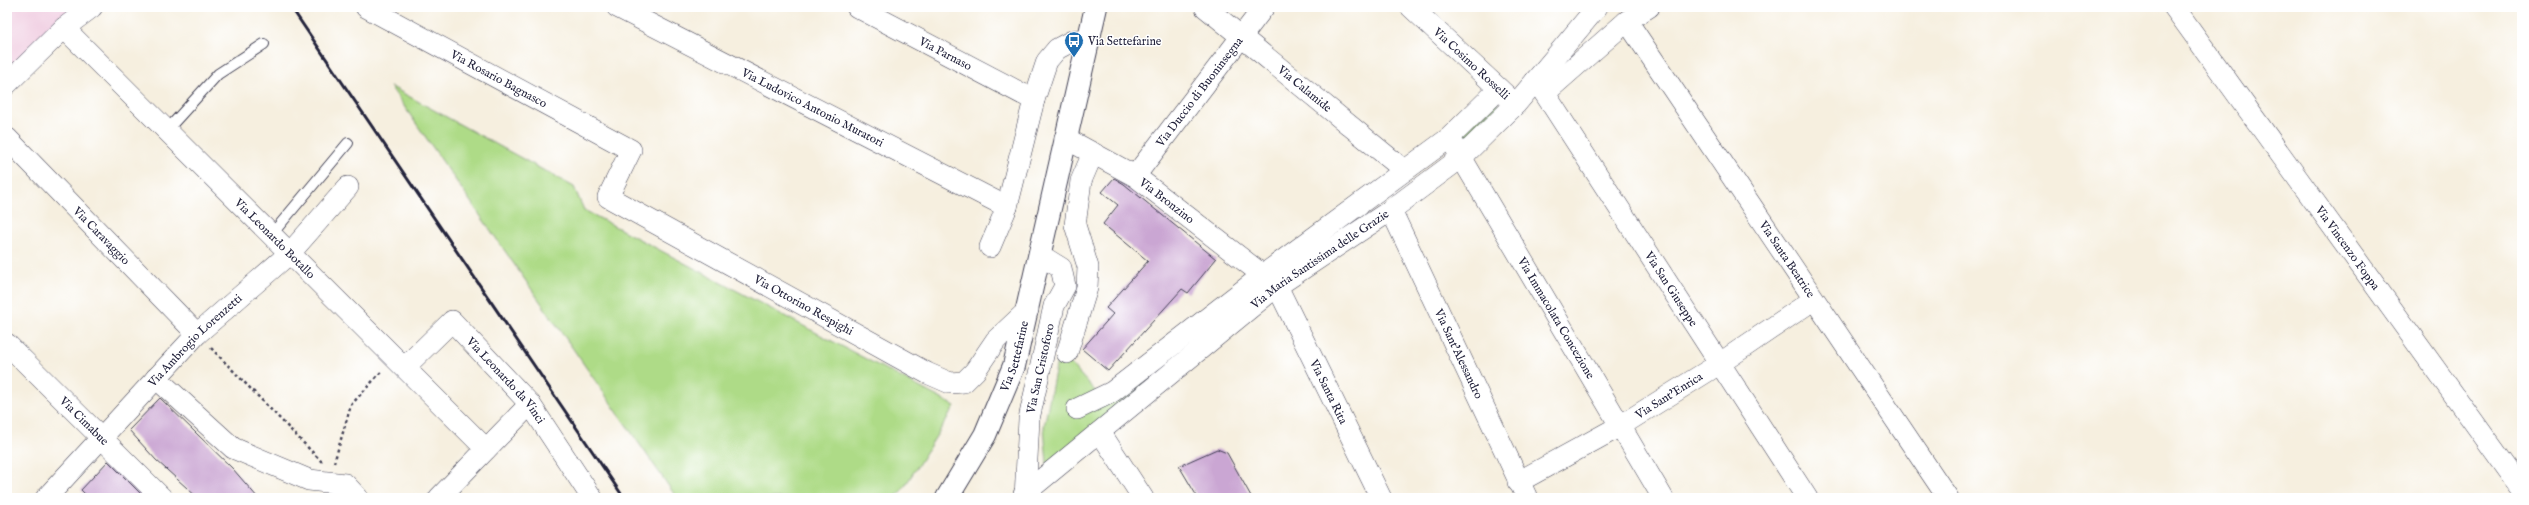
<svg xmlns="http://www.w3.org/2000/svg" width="2529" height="505" font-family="'IM FELL English',serif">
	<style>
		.built { fill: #f1d0e3 }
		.green { fill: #aedb87; stroke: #687e61 }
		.building { fill: #caa6d3 }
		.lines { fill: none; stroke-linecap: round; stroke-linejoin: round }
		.lane-casing { stroke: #424154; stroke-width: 12 }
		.street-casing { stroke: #424154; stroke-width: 22 }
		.secondary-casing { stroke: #424154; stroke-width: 24 }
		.path { stroke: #424154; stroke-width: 2.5; stroke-dasharray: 3 3; stroke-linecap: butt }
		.lane { stroke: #fff; stroke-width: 10 }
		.street { stroke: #fff; stroke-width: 21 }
		.secondary { stroke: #fff; stroke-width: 22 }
		.rail { stroke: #22223b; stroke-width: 3 }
		.labels { text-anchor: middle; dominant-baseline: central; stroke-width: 3; stroke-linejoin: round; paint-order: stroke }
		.poi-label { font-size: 12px; fill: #22223b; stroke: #fff; text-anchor: start }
		.street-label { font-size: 12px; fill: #22223b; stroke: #fff }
	</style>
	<rect width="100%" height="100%" fill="#fff"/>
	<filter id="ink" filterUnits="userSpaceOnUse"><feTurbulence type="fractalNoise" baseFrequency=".025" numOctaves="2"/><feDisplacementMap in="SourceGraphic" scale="8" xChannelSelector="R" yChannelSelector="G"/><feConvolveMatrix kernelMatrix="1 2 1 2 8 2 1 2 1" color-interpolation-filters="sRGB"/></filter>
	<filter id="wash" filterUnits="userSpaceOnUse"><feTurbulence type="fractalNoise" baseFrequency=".012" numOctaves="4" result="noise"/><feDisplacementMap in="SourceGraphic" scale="16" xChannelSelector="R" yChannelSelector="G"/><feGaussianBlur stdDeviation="0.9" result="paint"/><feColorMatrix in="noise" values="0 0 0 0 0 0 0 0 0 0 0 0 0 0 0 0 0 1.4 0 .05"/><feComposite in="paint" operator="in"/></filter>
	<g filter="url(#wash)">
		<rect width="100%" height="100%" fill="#f6efdf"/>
		<path class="built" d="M 7,7 L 75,7 L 7,73 Z"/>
		<path class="green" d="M 390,86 L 574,187 L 584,210 L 955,406 L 905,486 L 895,498 L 677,498 Z
			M 1497,102 L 1503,110 L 1463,144 L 1457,137 Z
			M 1264,291 L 1047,464 L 1044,427 L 1059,351 L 1106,403 Z"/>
		<g id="blocks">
			<path class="building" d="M 1114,178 L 1124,184 L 1216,259 L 1188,293 L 1182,289 L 1108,371 L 1082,349 L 1113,314 L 1106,308 L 1148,261 L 1103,224 L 1118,205 L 1102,192 Z
				M 160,398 L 233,469 L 258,498 L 198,498 L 156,460 L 129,430 Z
				M 1217,449 L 1227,453 L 1252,498 L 1198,498 L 1179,466 Z
				M 108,461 L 145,498 L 89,498 L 81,490 Z"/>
		</g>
	</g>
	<g filter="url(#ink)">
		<use href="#blocks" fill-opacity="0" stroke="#424154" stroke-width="1"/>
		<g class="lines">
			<defs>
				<path id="lane" d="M 167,130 L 218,74 L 264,44
					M 272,234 L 348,143"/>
				<g id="street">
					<path id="s1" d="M 366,7 L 631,150 L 608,197 L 927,373 L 950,383 L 964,382 L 975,371 L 996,340 L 1028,310"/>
					<path id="s2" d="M 617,7 L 1007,207"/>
					<path id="s3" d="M 857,7 L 1034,100"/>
					<path id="s4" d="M 1205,7 L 1404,170"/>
					<path id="s5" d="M 1411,7 L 1510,99"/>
					<path id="s6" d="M 2174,7 L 2522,489"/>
					<path id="s7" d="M 1627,21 L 1948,498"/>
					<path id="s8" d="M 64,28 L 486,449"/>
					<path id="s9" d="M 1536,80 L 1807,498"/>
					<path d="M 7,84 L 64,28 L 92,7"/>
					<path d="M 1545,93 L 1627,21 L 1649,7"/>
					<path id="s10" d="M 7,138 L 197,334"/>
					<path id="s11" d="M 1065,138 L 1135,176 L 1277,286 L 1381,498"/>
					<path id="s12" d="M 1454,145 L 1663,498"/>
					<path id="s13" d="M 1135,176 L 1264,7"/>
					<path id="s14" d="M 1391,210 L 1527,498"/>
					<path d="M 990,247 L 1007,207 L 1034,100 L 1047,61 L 1057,49 L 1072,41 L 1088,39"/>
					<path id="s15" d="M 7,344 L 162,498"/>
					<path d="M 1067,353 L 1087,288 L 1088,267 L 1075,225 L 1081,181 L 1093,153"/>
					<path id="s16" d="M 405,367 L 452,321 L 530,404 L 592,498"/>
					<path d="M 156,378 L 233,448 L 309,480 L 345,484 L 358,498"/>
					<path d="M 1077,409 L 1112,392 L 1263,275 L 1449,138 L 1499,89"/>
					<path d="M 1100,432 L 1143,498"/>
					<path id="s17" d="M 1518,482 L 1620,426 L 1719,364 L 1813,300"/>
					<path id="s18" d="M 1024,494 L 1277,286 L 1391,210 L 1462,157 L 1516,104 L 1597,7"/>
					<path id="s19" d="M 46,498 L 197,334 L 290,253 L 348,187"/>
					<path d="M 439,498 L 530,404"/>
					<path id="s20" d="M 1025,498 L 1029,419 L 1054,306 L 1065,286 L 1061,268 L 1040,255"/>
				</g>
				<g id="secondary">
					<path id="s21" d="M 947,498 L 985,435 L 1014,366 L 1096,7"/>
				</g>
			</defs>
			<use href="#lane" class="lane-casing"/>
			<use href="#street" class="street-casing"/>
			<use href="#secondary" class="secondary-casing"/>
			<path class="path" d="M 211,348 L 322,462
				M 334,463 L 351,405 L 381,372"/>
			<use href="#lane" class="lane"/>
			<use href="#street" class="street"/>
			<use href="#secondary" class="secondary"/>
			<path class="rail" d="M 291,7 L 624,498"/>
		</g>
	</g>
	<defs>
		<symbol id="bus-pin" viewBox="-11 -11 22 30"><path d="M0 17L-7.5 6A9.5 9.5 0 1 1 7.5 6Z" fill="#1f6fb2" stroke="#fff"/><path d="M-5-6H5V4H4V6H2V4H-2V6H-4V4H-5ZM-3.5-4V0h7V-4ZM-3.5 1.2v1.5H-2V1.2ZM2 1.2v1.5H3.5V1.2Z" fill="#fff"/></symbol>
	</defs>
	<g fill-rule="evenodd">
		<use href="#bus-pin" x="1063" y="30" width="22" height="30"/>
	</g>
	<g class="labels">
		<g class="poi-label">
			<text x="1088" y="41">Via Settefarine</text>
		</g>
		<g class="street-label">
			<text stroke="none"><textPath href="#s3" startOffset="100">Via Parnaso</textPath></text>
			<text stroke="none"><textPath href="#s5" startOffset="83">Via Cosimo Rosselli</textPath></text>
			<text stroke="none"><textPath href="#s1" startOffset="151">Via Rosario Bagnasco</textPath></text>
			<text stroke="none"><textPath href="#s4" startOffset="129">Via Calamide</textPath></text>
			<text stroke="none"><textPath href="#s13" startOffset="106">Via Duccio di Buoninsegna</textPath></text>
			<text stroke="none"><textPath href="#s2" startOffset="220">Via Ludovico Antonio Muratori</textPath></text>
			<text stroke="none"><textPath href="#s11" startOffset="120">Via Bronzino</textPath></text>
			<text stroke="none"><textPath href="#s10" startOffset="136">Via Caravaggio</textPath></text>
			<text stroke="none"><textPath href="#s8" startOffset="298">Via Leonardo Botallo</textPath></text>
			<text stroke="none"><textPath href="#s6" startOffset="297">Via Vincenzo Foppa</textPath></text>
			<text stroke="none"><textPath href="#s18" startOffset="378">Via Maria Santissima delle Grazie</textPath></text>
			<text stroke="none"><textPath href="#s7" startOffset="287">Via Santa Beatrice</textPath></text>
			<text stroke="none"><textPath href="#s9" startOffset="249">Via San Giuseppe</textPath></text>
			<text stroke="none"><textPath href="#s1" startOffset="577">Via Ottorino Respighi</textPath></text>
			<text stroke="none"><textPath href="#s12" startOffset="201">Via Immacolata Concezione</textPath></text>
			<text stroke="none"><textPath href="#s19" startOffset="217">Via Ambrogio Lorenzetti</textPath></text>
			<text stroke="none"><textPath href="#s14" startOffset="159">Via Sant'Alessandro</textPath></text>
			<text stroke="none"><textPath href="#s21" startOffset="158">Via Settefarine</textPath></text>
			<text stroke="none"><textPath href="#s20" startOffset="131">Via San Cristoforo</textPath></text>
			<text stroke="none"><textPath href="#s16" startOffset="146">Via Leonardo da Vinci</textPath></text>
			<text stroke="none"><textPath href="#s11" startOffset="377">Via Santa Rita</textPath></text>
			<text stroke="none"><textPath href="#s17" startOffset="174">Via Sant'Enrica</textPath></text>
			<text stroke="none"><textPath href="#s15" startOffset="109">Via Cimabue</textPath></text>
		</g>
	</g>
	<rect width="2529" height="505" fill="none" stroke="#fff" stroke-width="24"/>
</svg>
